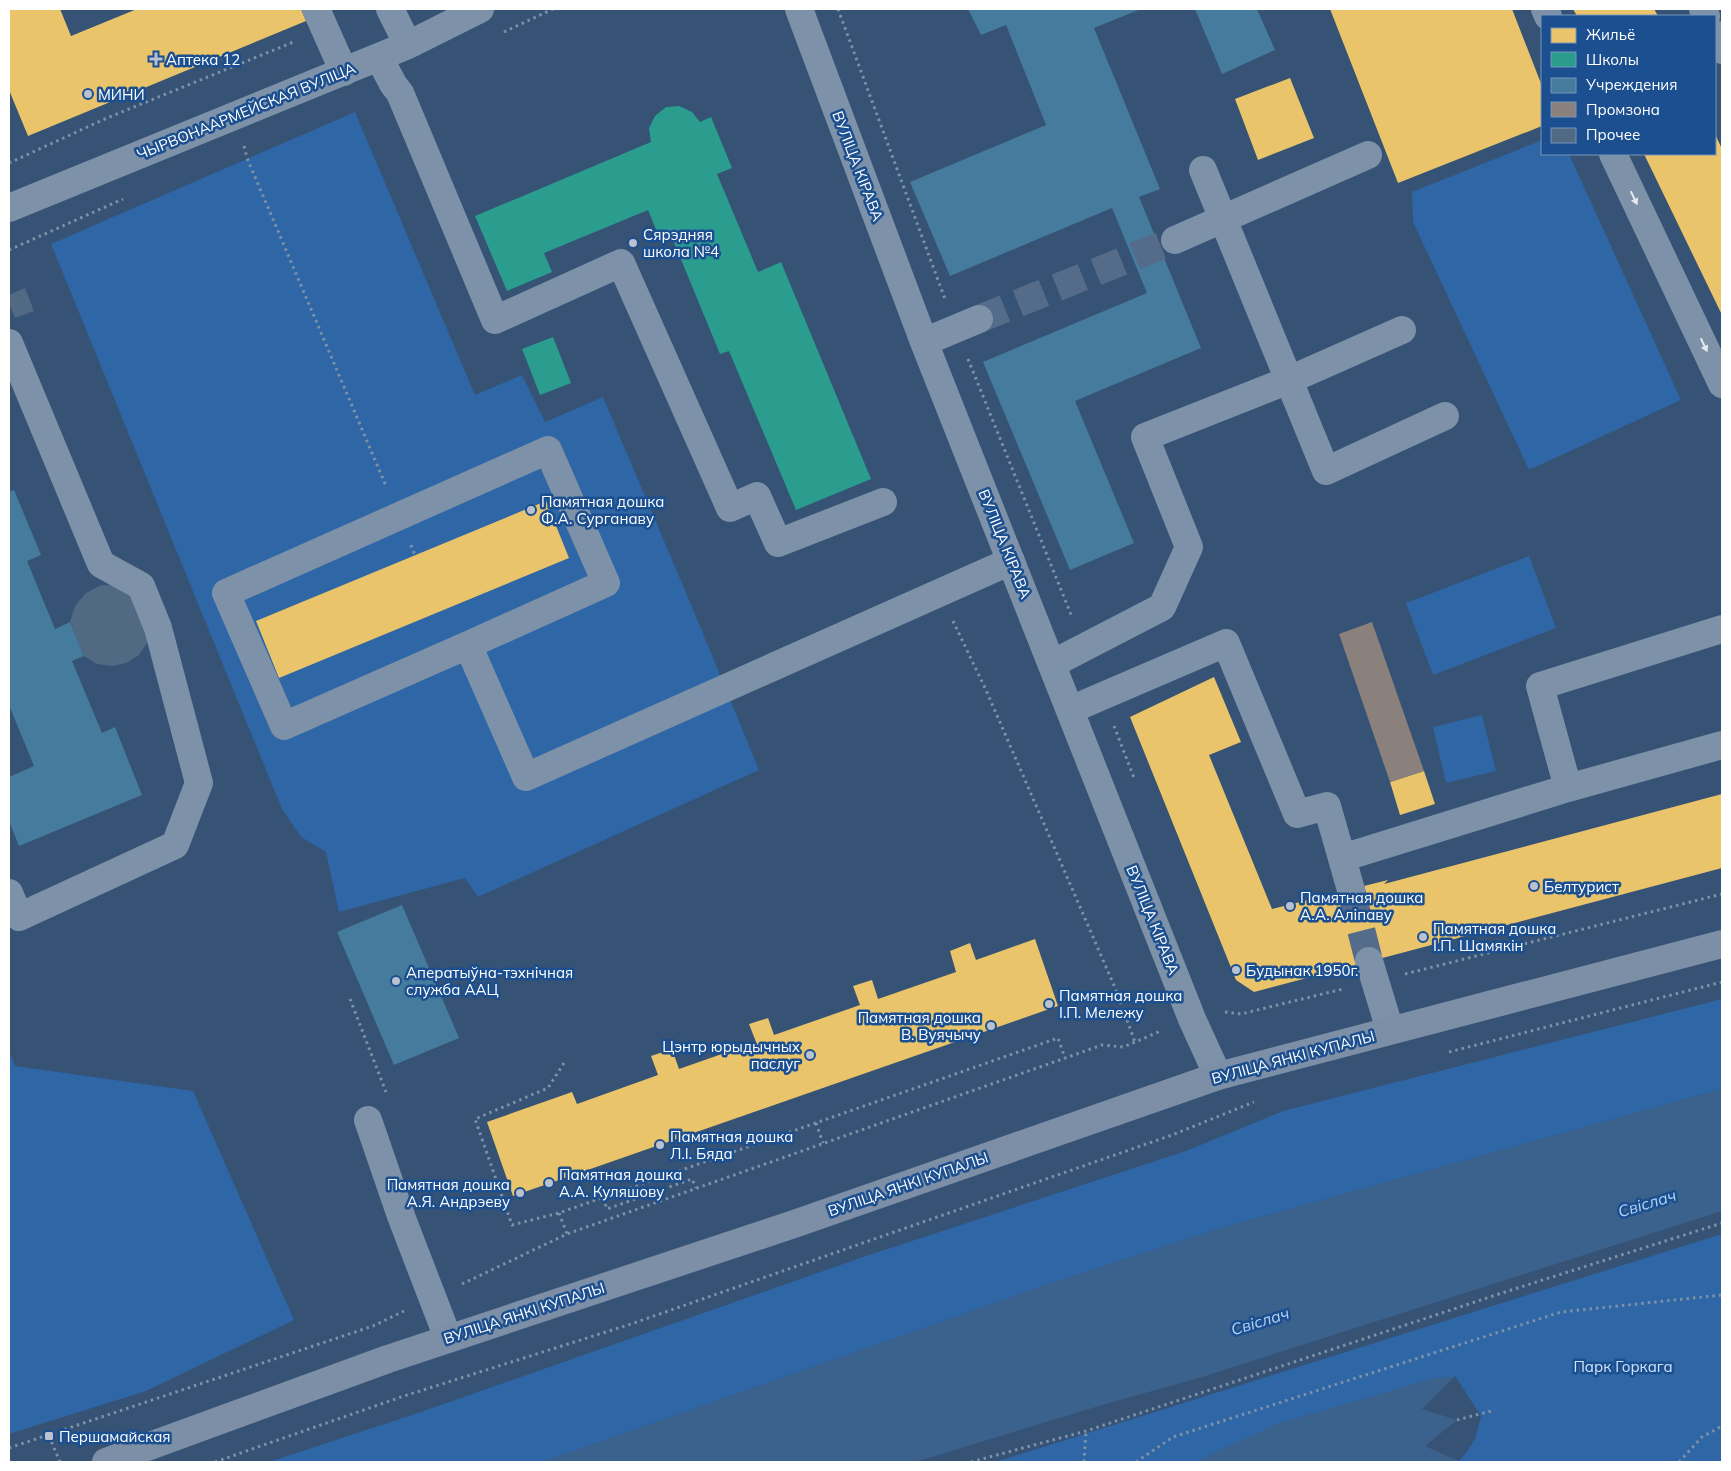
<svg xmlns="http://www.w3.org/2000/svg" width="1731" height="1471" font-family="Mulish,sans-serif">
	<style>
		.green { fill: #2f66a5 }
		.water { fill: #3b618d }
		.pier { fill: #365274 }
		.homes { fill: #e9c46a }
		.schools { fill: #2a9d8f }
		.public { fill: #457b9d }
		.industry { fill: #8a817c }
		.building { fill: #526984 }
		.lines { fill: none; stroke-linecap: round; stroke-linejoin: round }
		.minor-tunnel { stroke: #546c89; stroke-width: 28; stroke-dasharray: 28 14; stroke-linecap: butt }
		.path { stroke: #7d92a8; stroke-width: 3; stroke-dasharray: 2.5 4; stroke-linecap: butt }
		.minor { stroke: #7d92a8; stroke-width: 28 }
		.major { stroke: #7d8ea7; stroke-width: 28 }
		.oneway { fill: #e5e9ee }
		.poi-dot { fill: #b9c2ce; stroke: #1b4f8f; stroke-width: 2 }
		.labels { text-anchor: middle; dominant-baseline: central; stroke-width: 5; stroke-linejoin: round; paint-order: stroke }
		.poi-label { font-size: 15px; fill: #fff; stroke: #1b4f8f; text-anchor: start }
		.street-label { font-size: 15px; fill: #fff; stroke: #1b4f8f }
		.park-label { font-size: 15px; fill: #cfe3fa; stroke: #1b4f8f }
		.water-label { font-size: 16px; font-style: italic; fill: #b5d3f5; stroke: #1b4f8f }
	</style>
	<rect width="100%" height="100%" fill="#365274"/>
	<path class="green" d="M 355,112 L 475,395 L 522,375 L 545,422 L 603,397 L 695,614 L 759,770 L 478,897 L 465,878 L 339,912 L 326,852 L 301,837 L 282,809 L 51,244 Z
		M 1542,140 L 1542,154 L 1569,154 L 1681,400 L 1529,470 L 1413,222 L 1412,192 Z
		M 1529,556 L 1556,628 L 1433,675 L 1406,603 Z
		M 1482,715 L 1496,771 L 1446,783 L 1433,727 Z
		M 1722,999 L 1722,1089 L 1218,1229 L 1049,1284 L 543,1462 L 269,1462 L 418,1413 L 863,1257 L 1186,1151 L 1283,1111 Z
		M 9,1051 L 15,1066 L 193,1091 L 294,1320 L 146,1391 L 9,1434 Z
		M 1722,1234 L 1722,1462 L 995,1462 Z"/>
	<path class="water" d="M 1722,1089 L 1722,1211 L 1199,1378 L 1109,1403 L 915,1462 L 543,1462 L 1049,1284 L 1218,1229 Z
		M 1452,1377 L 1479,1416 L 1464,1452 L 1454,1462 L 1195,1462 L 1276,1424 L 1435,1378 Z"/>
	<path class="pier" d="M 1455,1376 L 1481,1416 L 1475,1439 L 1466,1453 L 1459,1461 L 1425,1446 L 1457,1420 L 1422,1409 Z"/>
	<path class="homes" d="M 9,9 L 60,9 L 71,36 L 137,9 L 301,9 L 306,21 L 28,136 L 9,90 Z
		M 1330,9 L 1512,9 L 1542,86 L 1542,126 L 1398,183 Z
		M 1573,9 L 1654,9 L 1658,16 L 1577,16 Z
		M 1290,78 L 1314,138 L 1258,160 L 1235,99 Z
		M 1715,134 L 1722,149 L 1722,315 L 1644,154 L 1715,154 Z
		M 546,501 L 569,558 L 279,678 L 256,621 Z
		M 1214,677 L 1241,742 L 1209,755 L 1272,909 L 1388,880 L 1384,884 L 1722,794 L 1722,868 L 1254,992 L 1236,980 L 1130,717 Z
		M 1424,771 L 1435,804 L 1400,815 L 1390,782 Z
		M 1035,939 L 1058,1006 L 513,1196 L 487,1122 L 572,1092 L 577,1104 L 658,1075 L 651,1056 L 672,1049 L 679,1069 L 756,1042 L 749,1024 L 768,1018 L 774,1035 L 860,1005 L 853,986 L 872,980 L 878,999 L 956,972 L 950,951 L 970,943 L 976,960 Z"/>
	<path class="schools" d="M 679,106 L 692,112 L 700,122 L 711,117 L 732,168 L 717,174 L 758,272 L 781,262 L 871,479 L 796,510 L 729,351 L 720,354 L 673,240 L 662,244 L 648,210 L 544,253 L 552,272 L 507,291 L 475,216 L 651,142 L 649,128 L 655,116 L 666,107 Z
		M 553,337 L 571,383 L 540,395 L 522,349 Z"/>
	<path class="public" d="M 968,9 L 1141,9 L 1094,28 L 1160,189 L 1139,197 L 1201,348 L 1075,401 L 1134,543 L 1070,570 L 983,362 L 1147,293 L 1112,208 L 950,276 L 910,182 L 1046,125 L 1006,25 L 981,35 Z
		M 1195,9 L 1257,9 L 1275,50 L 1222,74 Z
		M 14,490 L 41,555 L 27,561 L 55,629 L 70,622 L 84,656 L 72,661 L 102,733 L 115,727 L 142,795 L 19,846 L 9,821 L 9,777 L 34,766 L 9,705 L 9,492 Z
		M 402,905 L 459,1038 L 394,1065 L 337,932 Z"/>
	<path class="industry" d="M 1372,622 L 1424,771 L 1390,782 L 1339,634 Z"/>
	<path class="building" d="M 25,288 L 34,311 L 15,318 L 9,303 L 9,295 Z
		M 101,585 L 118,585 L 134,591 L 151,629 L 147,643 L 139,655 L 126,663 L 112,666 L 97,664 L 84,656 L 70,622 L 75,606 L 86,593 Z"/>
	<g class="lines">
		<path class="minor-tunnel" d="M 979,319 L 1175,240
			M 1351,890 L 1369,961"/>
		<path class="path" d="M 838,9 L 945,299
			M 504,32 L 553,9
			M 244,146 L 247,158 L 386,486
			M 9,163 L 107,118 L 296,41
			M 9,250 L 123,199
			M 968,359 L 1072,617
			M 411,545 L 415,555
			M 953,621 L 986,690 L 1116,990 L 1135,1042
			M 1114,726 L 1134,778
			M 1405,974 L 1722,894
			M 350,999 L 386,1092
			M 1225,1012 L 1241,1014 L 1343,989
			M 1449,1052 L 1722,982
			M 564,1063 L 548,1088 L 475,1119 L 512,1225 L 559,1213 L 1058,1038 L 1065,1058
			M 816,1123 L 823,1143
			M 603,1198 L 607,1209 L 692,1179 L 696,1188
			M 559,1213 L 567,1234
			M 462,1284 L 567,1234 L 1102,1045 L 1123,1047 L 1161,1031
			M 1457,1420 L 1495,1410
			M 49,1436 L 60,1462
			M 9,1448 L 373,1326 L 404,1311
			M 215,1462 L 401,1397 L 631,1324 L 1172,1135 L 1254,1102
			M 971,1462 L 1086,1431 L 1505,1292 L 1722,1223
			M 1084,1462 L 1086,1431
			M 1136,1462 L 1173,1437 L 1561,1312 L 1722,1295
			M 1679,1462 L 1702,1437 L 1722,1426"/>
		<path class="minor" d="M 316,9 L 344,72
			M 390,9 L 408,45
			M 799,9 L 924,342 L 1192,1019 L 1218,1076
			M 1545,9 L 1548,16
			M 1703,9 L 1706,16
			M 1715,34 L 1722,50
			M 379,57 L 393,84 L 400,93 L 495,320 L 621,263 L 730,508 L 757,496 L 778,543 L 883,502
			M 1613,154 L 1722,384
			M 1203,170 L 1326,471 L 1445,416
			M 9,208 L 408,45 L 480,9
			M 1175,240 L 1368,155
			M 924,342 L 979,319
			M 9,343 L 101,564 L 141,586 L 158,628 L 199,783 L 175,845 L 19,917 L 9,893
			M 468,645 L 606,583 L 548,450 L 226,593 L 284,726 L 468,645 L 526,777 L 1011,561
			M 1052,664 L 1162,607 L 1189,547 L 1145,437 L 1289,380 L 1402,330
			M 1070,710 L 1226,643 L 1297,814 L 1327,806 L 1351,890
			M 1568,788 L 1540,686 L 1722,629
			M 1342,858 L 1568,788 L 1722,745
			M 1369,961 L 1390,1030
			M 368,1120 L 401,1216 L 448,1338"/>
		<path class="major" d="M 106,1462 L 388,1359 L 797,1223 L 1218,1076 L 1722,944"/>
	</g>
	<defs><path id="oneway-solid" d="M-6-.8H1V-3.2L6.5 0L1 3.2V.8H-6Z" transform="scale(1.25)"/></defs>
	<g class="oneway">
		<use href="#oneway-solid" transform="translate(1634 198) rotate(65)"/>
		<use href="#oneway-solid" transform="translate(1704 345) rotate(65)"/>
	</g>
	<g class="poi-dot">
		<path d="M153.5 51.5h5v5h5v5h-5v5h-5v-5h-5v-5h5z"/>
		<circle cx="88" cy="94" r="5"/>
		<circle cx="633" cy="243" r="5"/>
		<circle cx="531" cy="510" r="5"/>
		<circle cx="1534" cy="886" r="5"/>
		<circle cx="1290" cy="906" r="5"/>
		<circle cx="1423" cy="937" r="5"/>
		<circle cx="1236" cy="970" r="5"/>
		<circle cx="396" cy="981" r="5"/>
		<circle cx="1049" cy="1004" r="5"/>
		<circle cx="991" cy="1026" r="5"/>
		<circle cx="810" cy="1055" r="5"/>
		<circle cx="660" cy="1145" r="5"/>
		<circle cx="549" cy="1183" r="5"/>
		<circle cx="520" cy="1193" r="5"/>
		<rect x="44" y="1431" width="10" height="10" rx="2.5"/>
	</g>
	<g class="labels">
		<g class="poi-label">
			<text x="166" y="59">Аптека 12</text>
			<text x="98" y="94">МИНИ</text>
			<text x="643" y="234">Сярэдняя<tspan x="643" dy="17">школа №4</tspan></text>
			<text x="541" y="501">Памятная дошка<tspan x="541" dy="17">Ф.А. Сурганаву</tspan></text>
			<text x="1544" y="886">Белтурист</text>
			<text x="1300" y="897">Памятная дошка<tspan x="1300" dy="17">А.А. Аліпаву</tspan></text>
			<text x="1433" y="928">Памятная дошка<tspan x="1433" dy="17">І.П. Шамякін</tspan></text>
			<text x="1246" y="970">Будынак 1950г.</text>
			<text x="406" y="972">Аператыўна-тэхнічная<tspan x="406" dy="17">служба ААЦ</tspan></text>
			<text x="1059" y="995">Памятная дошка<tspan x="1059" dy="17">І.П. Мележу</tspan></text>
			<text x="981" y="1017" text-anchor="end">Памятная дошка<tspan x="981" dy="17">В. Вуячычу</tspan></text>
			<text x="800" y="1046" text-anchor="end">Цэнтр юрыдычных<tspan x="800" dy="17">паслуг</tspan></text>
			<text x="670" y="1136">Памятная дошка<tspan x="670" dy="17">Л.І. Бяда</tspan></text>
			<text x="559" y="1174">Памятная дошка<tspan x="559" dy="17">А.А. Куляшову</tspan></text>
			<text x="510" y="1184" text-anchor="end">Памятная дошка<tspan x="510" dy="17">А.Я. Андрэеву</tspan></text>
			<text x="59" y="1436">Першамайская</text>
		</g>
		<g class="street-label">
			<text transform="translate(246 111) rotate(-22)">ЧЫРВОНААРМЕЙСКАЯ ВУЛІЦА</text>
			<text transform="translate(858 166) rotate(69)">ВУЛІЦА КІРАВА</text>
			<text transform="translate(1005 544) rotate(68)">ВУЛІЦА КІРАВА</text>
			<text transform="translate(1153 920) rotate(68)">ВУЛІЦА КІРАВА</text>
			<text transform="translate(1293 1057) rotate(-15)">ВУЛІЦА ЯНКІ КУПАЛЫ</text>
			<text transform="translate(908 1184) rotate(-19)">ВУЛІЦА ЯНКІ КУПАЛЫ</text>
			<text transform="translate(524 1313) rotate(-18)">ВУЛІЦА ЯНКІ КУПАЛЫ</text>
		</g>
		<g class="park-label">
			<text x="1623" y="1366">Парк Горкага</text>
		</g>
		<g class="water-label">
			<text transform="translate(1647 1203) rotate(-17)">Свіслач</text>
			<text transform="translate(1260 1321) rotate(-17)">Свіслач</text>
		</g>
	</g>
	<rect width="1731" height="1471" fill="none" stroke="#ffffff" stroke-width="20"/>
	<rect x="1541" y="15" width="175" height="140" fill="#1b4f8f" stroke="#7695bc"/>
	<rect x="1551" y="28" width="25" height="15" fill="#e9c46a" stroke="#7695bc"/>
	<text x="1586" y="40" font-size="15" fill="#ffffff">Жильё</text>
	<rect x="1551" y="52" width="25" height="15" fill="#2a9d8f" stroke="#7695bc"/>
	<text x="1586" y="65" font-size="15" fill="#ffffff">Школы</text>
	<rect x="1551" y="78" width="25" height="15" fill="#457b9d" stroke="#7695bc"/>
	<text x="1586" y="90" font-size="15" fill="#ffffff">Учреждения</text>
	<rect x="1551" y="102" width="25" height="15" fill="#8a817c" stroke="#7695bc"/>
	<text x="1586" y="115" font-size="15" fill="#ffffff">Промзона</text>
	<rect x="1551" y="128" width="25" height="15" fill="#526984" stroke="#7695bc"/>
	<text x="1586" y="140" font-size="15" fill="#ffffff">Прочее</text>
</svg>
